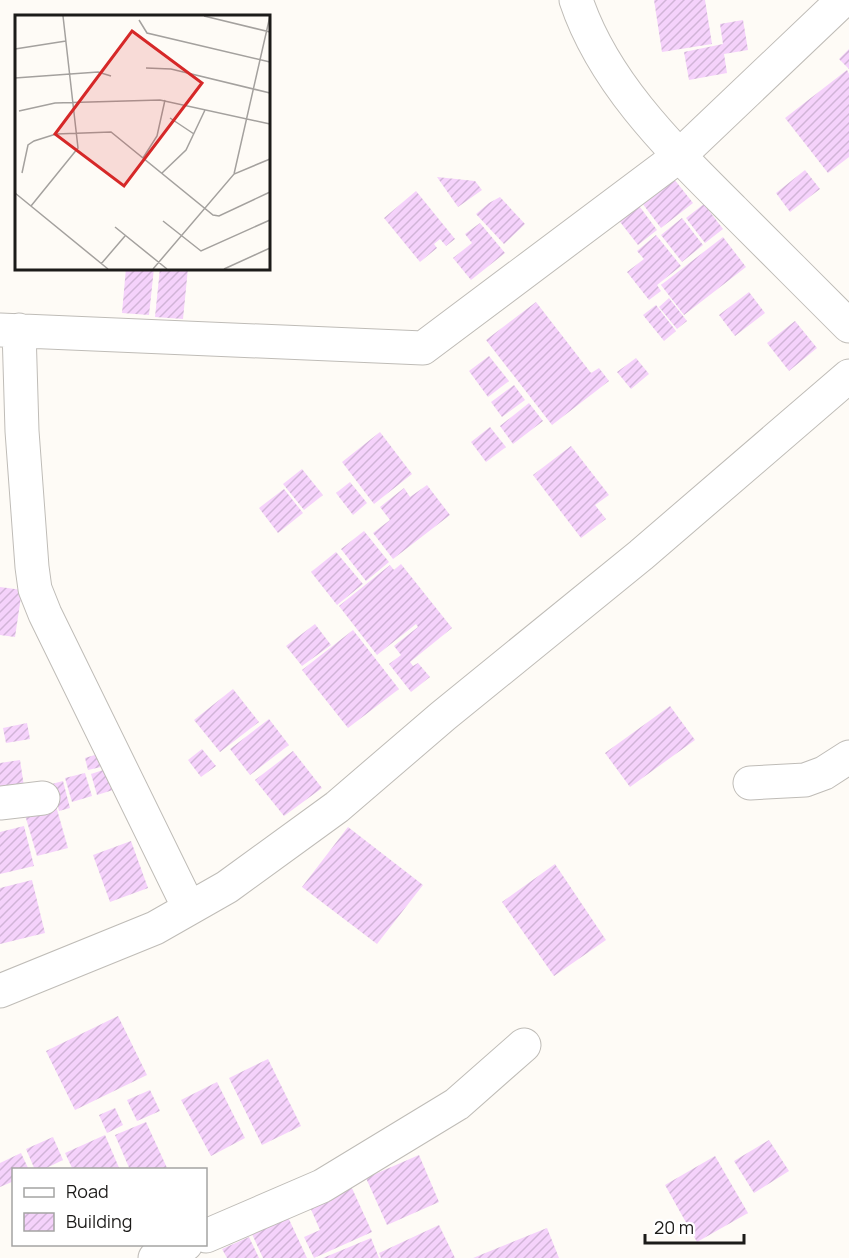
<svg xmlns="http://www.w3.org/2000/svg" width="849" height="1258" font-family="Manrope,sans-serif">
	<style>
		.building { fill: url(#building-hatch) }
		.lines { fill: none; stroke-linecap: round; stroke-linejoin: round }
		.minor-casing { stroke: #bfbcb7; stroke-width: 35 }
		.minor { stroke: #fff; stroke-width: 33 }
		.inset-road { fill: none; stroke: #a4a19e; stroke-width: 1.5 }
		.view { fill: #d62828; fill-opacity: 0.15; stroke: #d62828; stroke-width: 3 }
		.inset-edge { fill: none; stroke: #1c1b19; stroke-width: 3 }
	</style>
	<defs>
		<pattern id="building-hatch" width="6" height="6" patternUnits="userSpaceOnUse" patternTransform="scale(1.5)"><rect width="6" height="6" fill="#f5d2fb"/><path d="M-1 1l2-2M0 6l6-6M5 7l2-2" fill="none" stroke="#d1b4d7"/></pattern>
	</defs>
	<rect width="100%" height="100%" fill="#fefbf6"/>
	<path class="building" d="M 654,0 L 705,0 L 712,44 L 662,52 Z
		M 743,20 L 748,50 L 724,54 L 727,73 L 689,80 L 684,52 L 723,44 L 720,24 Z
		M 849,49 L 849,69 L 839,59 Z
		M 847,70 L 849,74 L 849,157 L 828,173 L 785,118 Z
		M 805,170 L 820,189 L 790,212 L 776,193 Z
		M 437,177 L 475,181 L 482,190 L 458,207 Z
		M 674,179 L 693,203 L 661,228 L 642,203 Z
		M 416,191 L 455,239 L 446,246 L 440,239 L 434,244 L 437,248 L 420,262 L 384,218 Z
		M 500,197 L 525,224 L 504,244 L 476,214 L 489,203 Z
		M 637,203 L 657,230 L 638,245 L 617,218 Z
		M 704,204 L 723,229 L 705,243 L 686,218 Z
		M 682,218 L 703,245 L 682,262 L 661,235 Z
		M 480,223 L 505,253 L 471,280 L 453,258 L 472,243 L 465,234 Z
		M 656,235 L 681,266 L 657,285 L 661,291 L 649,300 L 627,272 L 644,259 L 637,251 Z
		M 723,237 L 746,267 L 684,315 L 661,285 Z
		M 126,268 L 154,268 L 149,315 L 122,313 Z
		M 160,268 L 188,268 L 183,319 L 155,317 Z
		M 749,292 L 765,313 L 735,336 L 719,315 Z
		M 669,298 L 687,321 L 677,329 L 659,307 Z
		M 536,302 L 591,373 L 599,368 L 609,381 L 552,425 L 486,340 Z
		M 656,305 L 676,331 L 664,341 L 643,315 Z
		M 795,321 L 817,348 L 789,371 L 767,343 Z
		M 489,356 L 509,381 L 488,397 L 469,371 Z
		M 636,358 L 649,374 L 631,389 L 617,372 Z
		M 514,385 L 525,400 L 502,417 L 491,402 Z
		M 529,403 L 543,421 L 513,444 L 500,426 Z
		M 490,427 L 506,447 L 486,462 L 471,442 Z
		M 380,432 L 412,474 L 374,504 L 342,462 Z
		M 571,446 L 609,495 L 595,505 L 606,519 L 581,538 L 533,475 Z
		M 302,469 L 323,495 L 304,510 L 283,484 Z
		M 350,482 L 367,503 L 353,515 L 336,493 Z
		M 427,485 L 450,515 L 393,559 L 373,533 L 390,520 L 380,507 L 404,488 L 410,497 Z
		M 284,489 L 303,513 L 278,533 L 259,508 Z
		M 364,531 L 389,562 L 366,581 L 341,549 Z
		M 336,552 L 363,584 L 337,605 L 311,572 Z
		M 401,564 L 452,628 L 410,662 L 413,666 L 418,663 L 430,677 L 411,692 L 389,664 L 401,655 L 394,646 L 418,627 L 416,624 L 377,655 L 339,606 L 390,565 L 394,570 Z
		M 0,587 L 22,590 L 15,637 L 0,635 Z
		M 315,624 L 331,645 L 302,666 L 286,646 Z
		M 353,630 L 399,689 L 348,728 L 302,670 Z
		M 233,689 L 259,722 L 220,752 L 194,720 Z
		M 670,706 L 695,740 L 630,787 L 605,753 Z
		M 269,719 L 289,745 L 250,775 L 230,749 Z
		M 27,723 L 30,739 L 6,743 L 3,728 Z
		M 202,749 L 216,766 L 201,777 L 188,760 Z
		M 293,751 L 322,788 L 284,816 L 255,780 Z
		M 98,754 L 101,767 L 88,770 L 85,758 Z
		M 20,760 L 25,793 L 0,796 L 0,763 Z
		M 106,769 L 113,790 L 97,795 L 91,774 Z
		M 85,773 L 92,796 L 72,802 L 65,778 Z
		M 63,781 L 70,808 L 59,811 L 52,784 Z
		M 54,799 L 68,848 L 37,856 L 23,808 Z
		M 24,826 L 34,866 L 0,874 L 0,832 Z
		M 348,827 L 423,885 L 377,944 L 302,887 Z
		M 131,841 L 148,888 L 110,902 L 93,855 Z
		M 555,864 L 606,940 L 554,976 L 502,902 Z
		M 32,880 L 45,933 L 0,944 L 0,888 Z
		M 118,1016 L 147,1075 L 75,1110 L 46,1051 Z
		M 268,1059 L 301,1126 L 262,1145 L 229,1078 Z
		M 217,1082 L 245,1138 L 211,1156 L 181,1100 Z
		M 150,1090 L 160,1111 L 137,1121 L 127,1100 Z
		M 115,1108 L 123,1125 L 107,1133 L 99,1115 Z
		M 146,1122 L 168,1170 L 130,1170 L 115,1135 Z
		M 105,1135 L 120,1170 L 73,1170 L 65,1153 Z
		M 53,1137 L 63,1160 L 42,1170 L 35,1170 L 26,1149 Z
		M 769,1140 L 789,1171 L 754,1193 L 734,1161 Z
		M 21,1153 L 29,1170 L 14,1170 L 14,1181 L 0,1187 L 0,1163 Z
		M 419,1155 L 439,1202 L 387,1225 L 366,1178 Z
		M 715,1156 L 748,1213 L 697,1242 L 665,1185 Z
		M 351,1186 L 372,1232 L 314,1258 L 304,1237 L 320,1230 L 309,1205 Z
		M 287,1215 L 307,1258 L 263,1258 L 251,1232 Z
		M 439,1225 L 455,1258 L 381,1258 L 379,1253 Z
		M 547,1228 L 559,1258 L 473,1258 Z
		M 249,1237 L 259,1258 L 227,1258 L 222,1249 Z
		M 371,1238 L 379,1258 L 323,1258 Z"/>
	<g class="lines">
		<defs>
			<path id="minor" d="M 576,0 C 604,84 672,149 733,210 C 772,249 810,287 849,326
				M 0,330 L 423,348 L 679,156 L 843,0
				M 19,330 L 22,431 L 32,567 L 35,589 L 45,614 L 189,908
				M 750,783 L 805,780 L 824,773 L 849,757
				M 0,803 L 43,798
				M 0,991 L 155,928 L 227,887 L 337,807 L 443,716 L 641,555 L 849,376
				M 206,1236 L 322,1186 L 457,1104 L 524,1045
				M 155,1258 L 186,1244"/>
		</defs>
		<use href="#minor" class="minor-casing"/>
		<use href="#minor" class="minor"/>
	</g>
	<g transform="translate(15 15)">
		<rect width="255" height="255" fill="#fefbf6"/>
		<path class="inset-road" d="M 189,1 L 255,17M 124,5 L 132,18 L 255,47M 0,34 L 51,26M 131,53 L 156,54 L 255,78M 0,63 L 83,57 L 96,61M 4,96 L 40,88 L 145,85 L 255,109M 155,103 L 179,119M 128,143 L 142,121 L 150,85M 7,158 L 13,130 L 19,126 L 41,119 L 96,117 L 198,200 L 204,201 L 255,177M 147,158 L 171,135 L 190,95M 219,159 L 255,1M 0,178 L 93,254M 16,191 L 63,133 L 48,1M 148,206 L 186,236 L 255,205M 100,212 L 152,254M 86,249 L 110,221M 138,254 L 219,159 L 255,144M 209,254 L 255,233"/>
		<path class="view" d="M 117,16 L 187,68 L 109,171 L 40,119 Z"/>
		<rect width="255" height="255" class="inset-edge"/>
	</g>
	<rect x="12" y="1168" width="195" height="78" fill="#ffffff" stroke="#a4a4a3" stroke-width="1.5"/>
	<rect x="24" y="1188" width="30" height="9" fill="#ffffff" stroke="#a4a4a3" stroke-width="1.5"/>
	<text x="66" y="1198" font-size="18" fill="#1c1b19">Road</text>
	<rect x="24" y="1213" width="30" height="18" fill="url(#building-hatch)" stroke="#a4a4a3" stroke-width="1.5"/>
	<text x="66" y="1228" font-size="18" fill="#1c1b19">Building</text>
	<path d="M645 1234v9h99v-9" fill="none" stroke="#1c1b19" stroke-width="3"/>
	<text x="654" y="1234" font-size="18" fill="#1c1b19" stroke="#ffffff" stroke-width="4.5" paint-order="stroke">20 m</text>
</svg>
